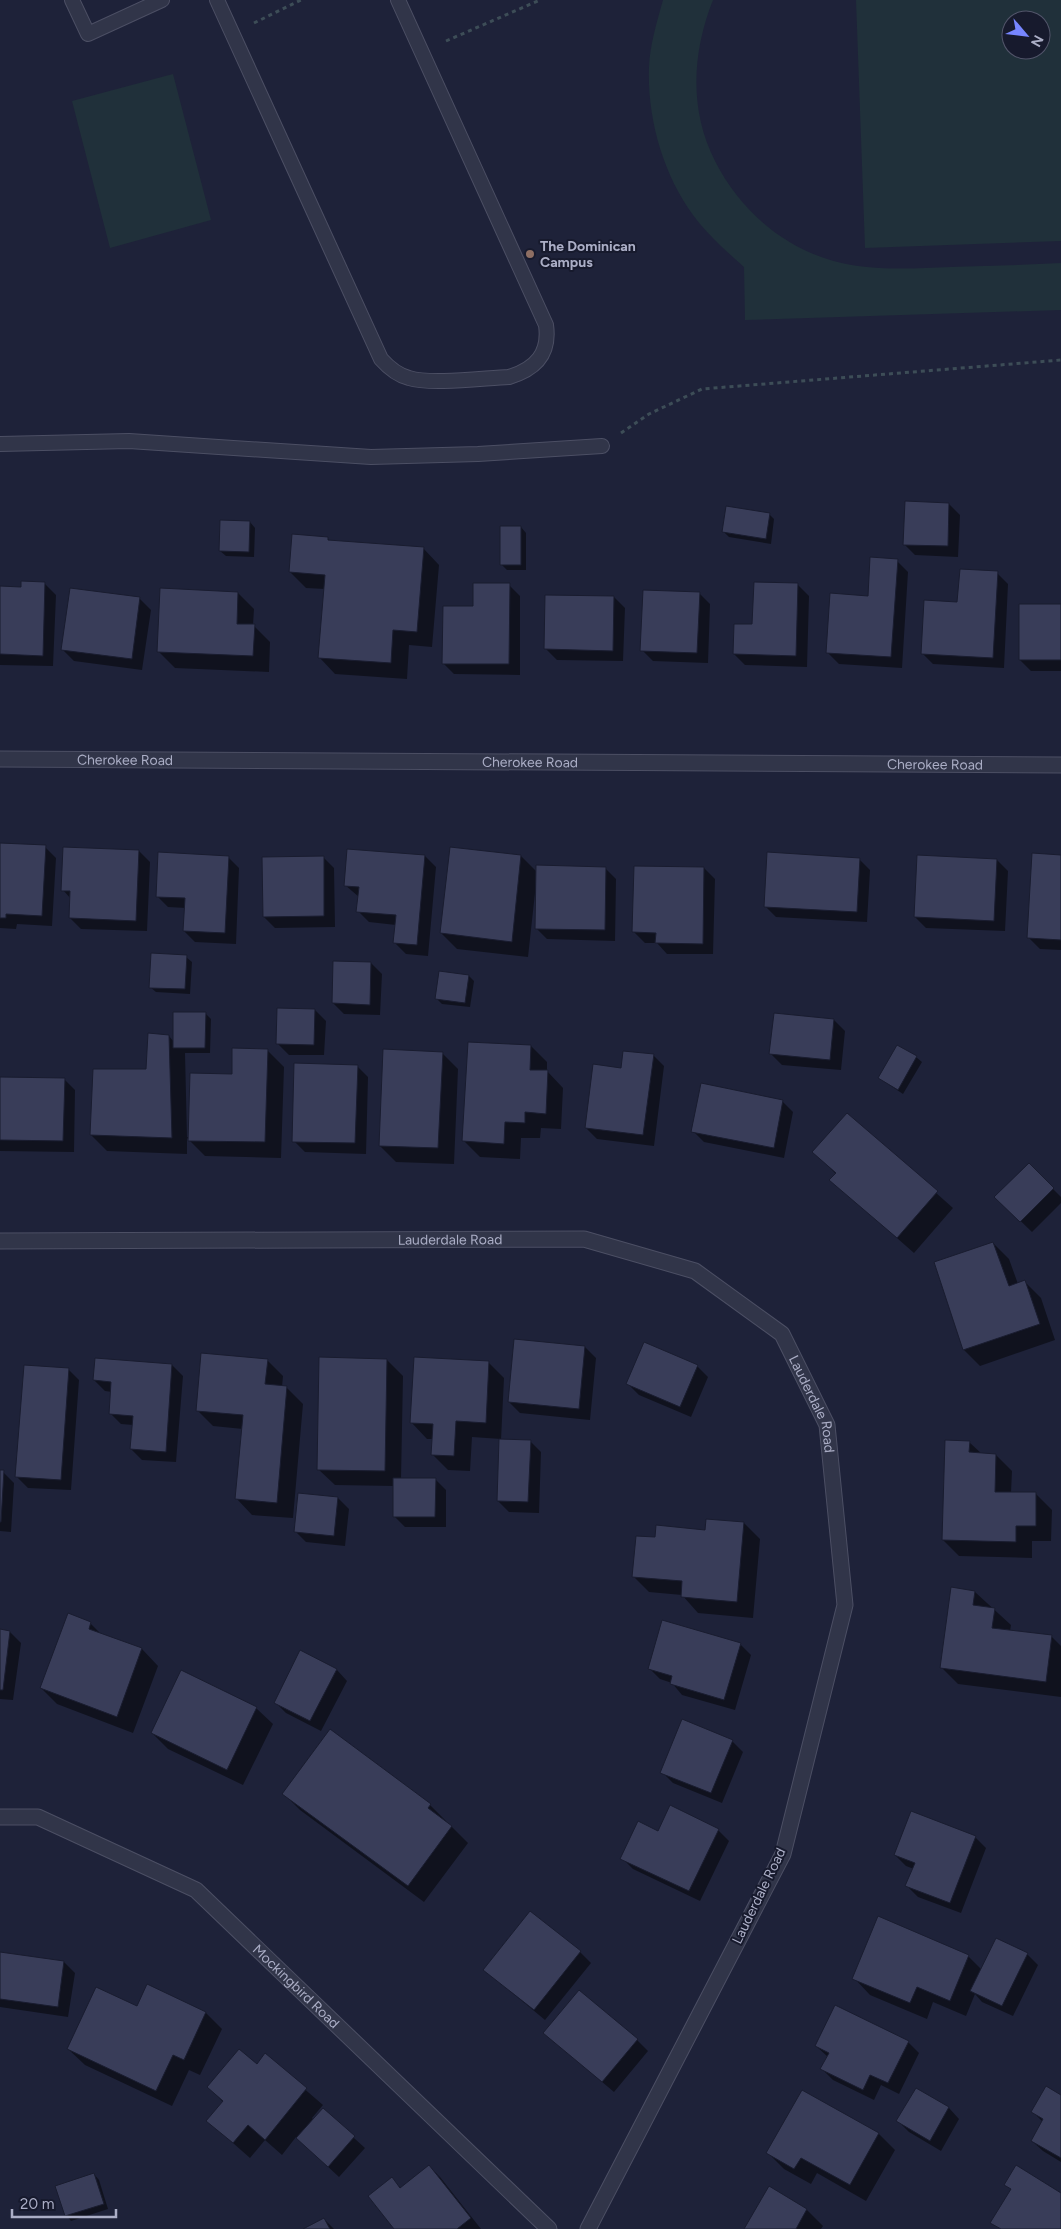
<svg xmlns="http://www.w3.org/2000/svg" width="1061" height="2229" font-family="Figtree,sans-serif">
	<style>
		.green { fill: #20303a; fill-rule: evenodd }
		.shadow { fill: #0007 }
		.building { fill: #393d59; stroke: #191c2f }
		.lines { fill: none; stroke-linecap: round; stroke-linejoin: round }
		.service-casing { stroke: #4c4f64; stroke-width: 16 }
		.minor-casing { stroke: #4c4f64; stroke-width: 17 }
		.tertiary-casing { stroke: #4c4f64; stroke-width: 17 }
		.path { stroke: #3d4d57; stroke-width: 3; stroke-dasharray: 4 4; stroke-linecap: butt }
		.service { stroke: #313549; stroke-width: 14 }
		.minor { stroke: #313549; stroke-width: 15 }
		.tertiary { stroke: #313549; stroke-width: 15 }
		.education-dot { fill: #8d6e63; stroke: #171a2d; stroke-width: 2 }
		.labels { text-anchor: middle; dominant-baseline: central; stroke-width: 4; stroke-linejoin: round; paint-order: stroke }
		.poi-label { font-size: 14px; font-weight: bold; fill: #abaec6; stroke: #171a2d; text-anchor: start }
		.street-label { font-size: 14px; fill: #abaec6; stroke: #171a2d }
	</style>
	<rect width="100%" height="100%" fill="#1e2239"/>
	<path class="green" d="M 663,0 L 713,0 C 692,53 689,110 715,161 C 745,220 800,261 867,267 C 895,270 923,268 951,267 C 988,266 1024,265 1061,263 L 1061,310 L 745,320 L 744,267 C 726,251 708,235 693,215 C 663,174 647,118 649,67 C 650,44 657,22 663,0 Z
		M 856,0 L 1061,0 L 1061,241 L 865,248 ZM 1011,20 L 1041,20 L 1041,50 L 1011,50 Z
		M 173,74 L 211,220 L 110,248 L 72,101 Z"/>
	<path class="shadow" d="M 949,504 L 960,515 L 958,557 L 915,555 L 904,544 Z
		M 769,514 L 774,519 L 771,544 L 729,537 L 724,532 Z
		M 250,522 L 255,528 L 254,557 L 226,556 L 220,551 Z
		M 521,527 L 526,533 L 526,570 L 507,570 L 502,565 Z
		M 327,538 L 331,542 L 423,548 L 439,565 L 432,647 L 409,645 L 407,679 L 335,674 L 319,657 L 325,589 L 306,588 L 290,572 Z
		M 897,561 L 908,572 L 902,668 L 839,664 L 828,653 Z
		M 997,573 L 1008,584 L 1004,668 L 933,664 L 922,653 L 958,604 Z
		M 45,584 L 56,595 L 53,666 L 0,665 L 0,587 L 22,588 Z
		M 509,585 L 520,596 L 520,675 L 454,674 L 443,663 L 474,607 Z
		M 798,585 L 809,596 L 807,667 L 745,665 L 734,654 Z
		M 238,593 L 254,609 L 253,625 L 270,642 L 269,672 L 175,668 L 158,651 Z
		M 699,593 L 710,604 L 708,663 L 653,661 L 642,650 Z
		M 614,597 L 625,608 L 623,661 L 557,660 L 546,649 Z
		M 140,599 L 151,610 L 142,670 L 74,661 L 63,650 Z
		M 1061,605 L 1061,671 L 1031,671 L 1020,660 Z
		M 0,844 L 45,847 L 56,858 L 52,926 L 17,924 L 16,929 L 0,928 Z
		M 139,851 L 150,862 L 147,931 L 81,929 L 70,918 L 71,899 L 63,890 Z
		M 425,856 L 436,867 L 428,956 L 406,954 L 395,943 L 396,925 L 369,922 L 358,911 L 359,897 L 345,885 Z
		M 521,856 L 537,872 L 605,868 L 616,879 L 615,941 L 547,939 L 536,928 L 537,893 L 535,893 L 528,957 L 457,949 L 441,933 Z
		M 1061,856 L 1061,950 L 1040,949 L 1029,938 Z
		M 228,857 L 239,868 L 236,944 L 195,942 L 184,931 L 186,908 L 168,907 L 157,896 Z
		M 323,857 L 334,868 L 335,927 L 275,928 L 264,917 Z
		M 859,859 L 870,870 L 867,922 L 776,917 L 765,906 Z
		M 997,860 L 1008,871 L 1005,931 L 926,928 L 915,917 Z
		M 704,868 L 715,879 L 713,954 L 667,954 L 657,943 L 645,943 L 634,932 Z
		M 186,957 L 192,962 L 190,994 L 156,992 L 150,987 Z
		M 371,963 L 382,974 L 380,1015 L 344,1014 L 333,1003 Z
		M 469,976 L 474,981 L 470,1007 L 442,1004 L 437,999 Z
		M 315,1010 L 326,1021 L 324,1055 L 289,1055 L 278,1044 Z
		M 205,1013 L 211,1019 L 210,1053 L 185,1053 L 187,1137 L 189,1137 L 233,1076 L 268,1051 L 284,1067 L 281,1158 L 205,1156 L 187,1138 L 187,1154 L 107,1151 L 91,1135 L 147,1070 L 169,1036 L 174,1042 Z
		M 834,1020 L 845,1031 L 841,1070 L 782,1065 L 771,1054 Z
		M 531,1046 L 547,1062 L 547,1071 L 563,1088 L 561,1129 L 541,1128 L 540,1138 L 521,1138 L 520,1159 L 480,1157 L 464,1141 Z
		M 442,1053 L 458,1069 L 454,1164 L 396,1162 L 380,1146 Z
		M 653,1055 L 664,1066 L 654,1146 L 597,1139 L 586,1128 L 622,1069 Z
		M 916,1057 L 922,1062 L 903,1094 L 879,1078 Z
		M 357,1066 L 368,1077 L 366,1154 L 305,1152 L 294,1141 Z
		M 0,1078 L 64,1079 L 75,1090 L 74,1152 L 0,1151 Z
		M 782,1101 L 793,1112 L 784,1158 L 704,1142 L 693,1131 Z
		M 847,1114 L 953,1208 L 914,1253 L 831,1180 L 836,1174 L 814,1152 Z
		M 1029,1165 L 1061,1197 L 1061,1203 L 1032,1232 L 996,1197 Z
		M 993,1243 L 1009,1259 L 1018,1284 L 1025,1282 L 1041,1298 L 1055,1340 L 980,1366 L 964,1350 L 935,1263 Z
		M 585,1347 L 596,1358 L 590,1420 L 520,1413 L 509,1402 Z
		M 267,1360 L 283,1376 L 282,1387 L 286,1387 L 303,1404 L 293,1518 L 252,1515 L 236,1498 L 243,1429 L 213,1426 L 197,1410 Z
		M 387,1360 L 403,1376 L 401,1479 L 435,1479 L 446,1490 L 446,1527 L 405,1527 L 394,1516 L 394,1486 L 335,1485 L 318,1469 Z
		M 488,1362 L 504,1378 L 501,1440 L 530,1441 L 541,1452 L 539,1513 L 509,1512 L 498,1501 L 501,1439 L 472,1437 L 470,1471 L 448,1470 L 432,1454 L 433,1439 L 427,1439 L 411,1422 Z
		M 172,1365 L 183,1376 L 176,1462 L 142,1460 L 131,1449 L 133,1425 L 121,1424 L 110,1413 L 112,1392 L 105,1391 L 94,1380 Z
		M 697,1366 L 708,1377 L 691,1417 L 639,1395 L 628,1384 Z
		M 68,1369 L 79,1380 L 71,1490 L 28,1488 L 17,1477 Z
		M 969,1442 L 982,1454 L 996,1455 L 1012,1471 L 1011,1493 L 1036,1494 L 1052,1510 L 1051,1541 L 1032,1541 L 1032,1558 L 959,1556 L 943,1540 Z
		M 0,1471 L 3,1472 L 14,1483 L 11,1532 L 0,1531 Z
		M 338,1498 L 349,1509 L 345,1546 L 306,1542 L 295,1531 Z
		M 708,1520 L 744,1523 L 760,1539 L 753,1618 L 698,1613 L 682,1595 L 649,1592 L 633,1576 L 656,1539 L 706,1531 Z
		M 975,1592 L 1011,1625 L 1010,1631 L 1051,1636 L 1061,1646 L 1061,1697 L 958,1684 L 942,1668 Z
		M 90,1623 L 102,1635 L 142,1649 L 158,1666 L 133,1733 L 57,1704 L 41,1688 Z
		M 0,1631 L 10,1632 L 21,1643 L 13,1700 L 0,1699 Z
		M 740,1644 L 751,1655 L 735,1710 L 682,1695 L 672,1683 L 660,1679 L 649,1668 Z
		M 337,1670 L 347,1681 L 321,1731 L 286,1713 L 275,1702 Z
		M 256,1708 L 273,1724 L 243,1785 L 168,1749 L 152,1733 Z
		M 330,1731 L 430,1805 L 468,1843 L 424,1902 L 300,1810 L 284,1794 Z
		M 732,1741 L 743,1752 L 722,1803 L 673,1783 L 662,1772 Z
		M 718,1830 L 729,1841 L 700,1901 L 633,1869 L 622,1858 L 659,1832 Z
		M 975,1837 L 986,1848 L 961,1913 L 918,1897 L 907,1886 L 914,1869 L 906,1866 L 895,1855 Z
		M 580,1952 L 591,1963 L 545,2020 L 485,1970 Z
		M 0,1954 L 64,1962 L 75,1973 L 68,2017 L 0,2007 Z
		M 1027,1954 L 1038,1965 L 1013,2016 L 982,2002 L 975,1994 L 966,2016 L 933,2002 L 927,2019 L 870,1995 L 854,1978 L 968,1956 L 982,1970 Z
		M 148,1986 L 206,2013 L 222,2029 L 200,2075 L 189,2070 L 172,2106 L 85,2065 L 68,2049 L 138,2008 Z
		M 836,2006 L 908,2042 L 919,2053 L 899,2094 L 881,2085 L 874,2100 L 833,2080 L 822,2069 L 828,2057 L 816,2046 Z
		M 544,2033 L 637,2040 L 648,2051 L 614,2092 Z
		M 265,2055 L 323,2105 L 312,2118 L 314,2120 L 323,2110 L 365,2148 L 339,2177 L 296,2137 L 282,2155 L 265,2140 L 250,2158 L 208,2121 L 223,2102 L 209,2087 L 257,2065 Z
		M 916,2089 L 949,2108 L 959,2119 L 941,2151 L 909,2132 L 898,2121 Z
		M 802,2091 L 879,2134 L 895,2150 L 866,2201 L 817,2173 L 811,2184 L 784,2169 L 768,2153 Z
		M 1061,2096 L 1061,2162 L 1043,2151 L 1032,2141 L 1043,2122 L 1033,2112 Z
		M 429,2166 L 440,2177 L 481,2229 L 396,2229 L 391,2179 L 401,2188 Z
		M 94,2174 L 99,2180 L 108,2209 L 71,2221 L 66,2215 Z
		M 769,2188 L 807,2210 L 823,2226 L 821,2229 L 745,2229 Z
		M 324,2219 L 334,2229 L 306,2229 Z"/>
	<path class="building" d="M 905,501 L 949,503 L 948,546 L 903,545 Z
		M 726,506 L 770,513 L 766,539 L 722,532 Z
		M 220,520 L 250,521 L 249,552 L 219,551 Z
		M 500,526 L 521,526 L 521,565 L 500,565 Z
		M 292,534 L 328,537 L 328,540 L 424,547 L 417,632 L 393,630 L 391,663 L 318,658 L 325,575 L 289,572 Z
		M 870,557 L 898,559 L 891,657 L 826,653 L 830,593 L 868,596 Z
		M 960,569 L 998,571 L 993,658 L 921,654 L 924,600 L 957,602 Z
		M 21,581 L 45,582 L 43,656 L 0,654 L 0,586 L 21,587 Z
		M 754,582 L 798,583 L 796,656 L 733,654 L 734,624 L 752,624 Z
		M 473,583 L 510,583 L 509,664 L 442,664 L 443,606 L 473,606 Z
		M 70,588 L 140,597 L 132,659 L 61,650 Z
		M 160,588 L 238,592 L 237,624 L 255,624 L 253,656 L 157,652 Z
		M 643,590 L 700,592 L 697,653 L 640,651 Z
		M 545,595 L 614,596 L 613,651 L 544,649 Z
		M 1019,604 L 1061,604 L 1061,660 L 1019,660 Z
		M 0,843 L 46,845 L 42,916 L 6,914 L 6,918 L 0,918 Z
		M 63,847 L 139,850 L 136,921 L 69,918 L 70,891 L 61,891 Z
		M 450,847 L 521,855 L 512,942 L 440,933 Z
		M 347,849 L 425,855 L 417,945 L 393,943 L 396,915 L 356,912 L 359,887 L 344,886 Z
		M 158,852 L 229,856 L 225,933 L 183,931 L 185,898 L 156,897 Z
		M 767,852 L 860,858 L 857,912 L 764,907 Z
		M 1032,853 L 1061,855 L 1061,940 L 1027,938 Z
		M 917,855 L 997,859 L 994,921 L 914,917 Z
		M 324,856 L 324,916 L 263,917 L 262,857 Z
		M 536,865 L 606,867 L 605,930 L 535,929 Z
		M 634,866 L 704,867 L 703,944 L 655,943 L 656,933 L 632,932 Z
		M 151,953 L 187,955 L 185,989 L 149,988 Z
		M 333,961 L 371,962 L 370,1005 L 332,1003 Z
		M 439,971 L 469,975 L 465,1003 L 435,999 Z
		M 277,1008 L 315,1009 L 314,1045 L 276,1044 Z
		M 173,1012 L 206,1012 L 205,1048 L 173,1048 Z
		M 774,1013 L 834,1019 L 830,1060 L 769,1054 Z
		M 148,1033 L 169,1035 L 172,1138 L 90,1135 L 93,1069 L 146,1069 Z
		M 468,1042 L 531,1045 L 530,1070 L 548,1070 L 546,1114 L 525,1112 L 525,1123 L 505,1122 L 504,1144 L 462,1141 Z
		M 897,1045 L 917,1056 L 898,1090 L 878,1078 Z
		M 232,1048 L 268,1049 L 265,1142 L 188,1141 L 190,1073 L 232,1074 Z
		M 383,1049 L 443,1052 L 438,1148 L 379,1146 Z
		M 623,1051 L 654,1054 L 643,1135 L 585,1128 L 593,1064 L 621,1068 Z
		M 294,1063 L 358,1065 L 355,1143 L 292,1142 Z
		M 0,1077 L 65,1078 L 63,1141 L 0,1140 Z
		M 701,1083 L 783,1100 L 774,1148 L 691,1132 Z
		M 847,1113 L 938,1191 L 897,1238 L 829,1180 L 836,1173 L 812,1152 Z
		M 1029,1163 L 1054,1188 L 1020,1222 L 994,1197 Z
		M 993,1242 L 1009,1286 L 1025,1280 L 1040,1324 L 963,1350 L 934,1262 Z
		M 514,1339 L 585,1346 L 579,1409 L 508,1402 Z
		M 644,1342 L 698,1365 L 680,1407 L 626,1384 Z
		M 201,1353 L 268,1359 L 265,1384 L 287,1386 L 277,1503 L 235,1499 L 243,1415 L 196,1411 Z
		M 319,1357 L 387,1359 L 385,1471 L 317,1470 Z
		M 414,1357 L 489,1361 L 486,1423 L 456,1421 L 454,1456 L 431,1455 L 433,1424 L 410,1423 Z
		M 95,1358 L 172,1364 L 166,1452 L 130,1449 L 133,1416 L 109,1414 L 111,1382 L 93,1380 Z
		M 24,1365 L 69,1368 L 61,1480 L 15,1477 Z
		M 499,1439 L 531,1440 L 528,1502 L 497,1501 Z
		M 945,1440 L 970,1441 L 969,1452 L 996,1454 L 995,1492 L 1036,1492 L 1036,1526 L 1016,1526 L 1016,1542 L 942,1540 Z
		M 0,1470 L 4,1470 L 1,1522 L 0,1522 Z
		M 393,1478 L 436,1478 L 435,1517 L 393,1517 Z
		M 298,1493 L 338,1497 L 334,1536 L 294,1532 Z
		M 706,1519 L 744,1522 L 737,1602 L 681,1597 L 682,1581 L 632,1577 L 636,1536 L 655,1537 L 656,1525 L 705,1530 Z
		M 951,1587 L 975,1591 L 973,1605 L 995,1608 L 992,1628 L 1052,1635 L 1046,1682 L 940,1668 Z
		M 68,1613 L 91,1622 L 89,1629 L 142,1648 L 117,1717 L 40,1688 Z
		M 662,1620 L 741,1643 L 724,1700 L 670,1684 L 672,1676 L 648,1669 Z
		M 0,1629 L 10,1631 L 3,1690 L 0,1690 Z
		M 300,1650 L 337,1669 L 310,1721 L 274,1703 Z
		M 181,1670 L 257,1707 L 227,1770 L 151,1733 Z
		M 682,1719 L 733,1740 L 711,1793 L 660,1773 Z
		M 330,1729 L 431,1804 L 428,1808 L 452,1826 L 408,1886 L 282,1794 Z
		M 670,1805 L 719,1829 L 689,1891 L 620,1859 L 638,1821 L 658,1831 Z
		M 911,1811 L 976,1836 L 950,1903 L 905,1886 L 915,1863 L 894,1855 Z
		M 530,1911 L 581,1951 L 534,2010 L 483,1970 Z
		M 878,1916 L 969,1955 L 950,2001 L 917,1987 L 910,2003 L 852,1979 Z
		M 996,1938 L 1028,1953 L 1002,2006 L 970,1991 Z
		M 0,1952 L 64,1961 L 58,2007 L 0,1999 Z
		M 147,1984 L 206,2012 L 184,2060 L 173,2055 L 156,2091 L 67,2049 L 96,1987 L 137,2006 Z
		M 579,1990 L 638,2039 L 602,2082 L 543,2033 Z
		M 835,2005 L 909,2041 L 888,2083 L 870,2075 L 863,2090 L 820,2069 L 829,2053 L 815,2046 Z
		M 239,2049 L 257,2064 L 265,2053 L 307,2088 L 265,2140 L 248,2125 L 233,2143 L 206,2121 L 223,2101 L 207,2087 Z
		M 1046,2086 L 1061,2095 L 1061,2158 L 1031,2141 L 1043,2119 L 1031,2112 Z
		M 916,2088 L 949,2107 L 930,2141 L 896,2121 Z
		M 802,2090 L 879,2133 L 850,2185 L 801,2158 L 794,2169 L 766,2153 Z
		M 323,2108 L 355,2136 L 328,2167 L 296,2138 Z
		M 429,2165 L 471,2218 L 457,2229 L 394,2229 L 368,2196 L 392,2177 L 400,2188 Z
		M 1016,2165 L 1061,2193 L 1061,2229 L 1001,2229 L 990,2223 L 1011,2189 L 1004,2185 Z
		M 94,2173 L 104,2204 L 65,2216 L 55,2186 Z
		M 769,2186 L 807,2209 L 796,2229 L 744,2229 Z
		M 324,2218 L 330,2229 L 303,2229 Z"/>
	<g class="lines">
		<defs>
			<path id="service" d="M 72,0 L 88,34 L 162,0
				M 217,0 L 381,359 C 389,368 397,375 409,378 C 431,385 484,378 509,377 C 536,369 550,353 546,325 L 398,0
				M 0,444 L 129,441 L 371,457 L 478,454 L 602,446"/>
			<g id="minor">
				<path id="s1" d="M 0,1241 L 584,1239 L 695,1271 L 782,1334 L 827,1425 L 845,1605 L 783,1854 L 588,2229"/>
				<path id="s2" d="M 0,1817 L 38,1817 L 196,1890 L 549,2229"/>
			</g>
			<g id="tertiary">
				<path id="s3" d="M 0,759 L 1061,765"/>
			</g>
		</defs>
		<use href="#service" class="service-casing"/>
		<use href="#minor" class="minor-casing"/>
		<use href="#tertiary" class="tertiary-casing"/>
		<path class="path" d="M 254,23 L 301,0
			M 446,41 L 540,0
			M 621,433 L 649,414 L 702,389 L 1061,360"/>
		<use href="#service" class="service"/>
		<use href="#minor" class="minor"/>
		<use href="#tertiary" class="tertiary"/>
	</g>
	<circle class="education-dot" cx="530" cy="254" r="5"/>
	<g class="labels">
		<g class="poi-label">
			<text x="540" y="246">The Dominican<tspan x="540" dy="16">Campus</tspan></text>
		</g>
		<g class="street-label">
			<text stroke="none"><textPath href="#s3" startOffset="125">Cherokee Road</textPath></text>
			<text stroke="none"><textPath href="#s3" startOffset="530">Cherokee Road</textPath></text>
			<text stroke="none"><textPath href="#s3" startOffset="935">Cherokee Road</textPath></text>
			<text stroke="none"><textPath href="#s1" startOffset="450">Lauderdale Road</textPath></text>
			<text stroke="none"><textPath href="#s1" startOffset="884">Lauderdale Road</textPath></text>
			<text transform="translate(759 1896) rotate(-64)">Lauderdale Road</text>
			<text stroke="none"><textPath href="#s2" startOffset="351">Mockingbird Road</textPath></text>
		</g>
	</g>
	<g transform="translate(1026 35) rotate(118)"><circle r="24" fill="#171a2d" stroke="#52556a"/>
	<path d="M0-4L9 19L0 12L-9 19Z" fill="#7786ff"/>
	<text y="-8" font-size="14" font-weight="bold" text-anchor="middle" fill="#abaec6">N</text>
	</g>
	<path d="M12 2209v8h104v-8" fill="none" stroke="#abaec6" stroke-width="2.5"/>
	<text x="20" y="2209" font-size="15" fill="#abaec6" stroke="#171a2d" stroke-width="4" paint-order="stroke">20 m</text>
</svg>
